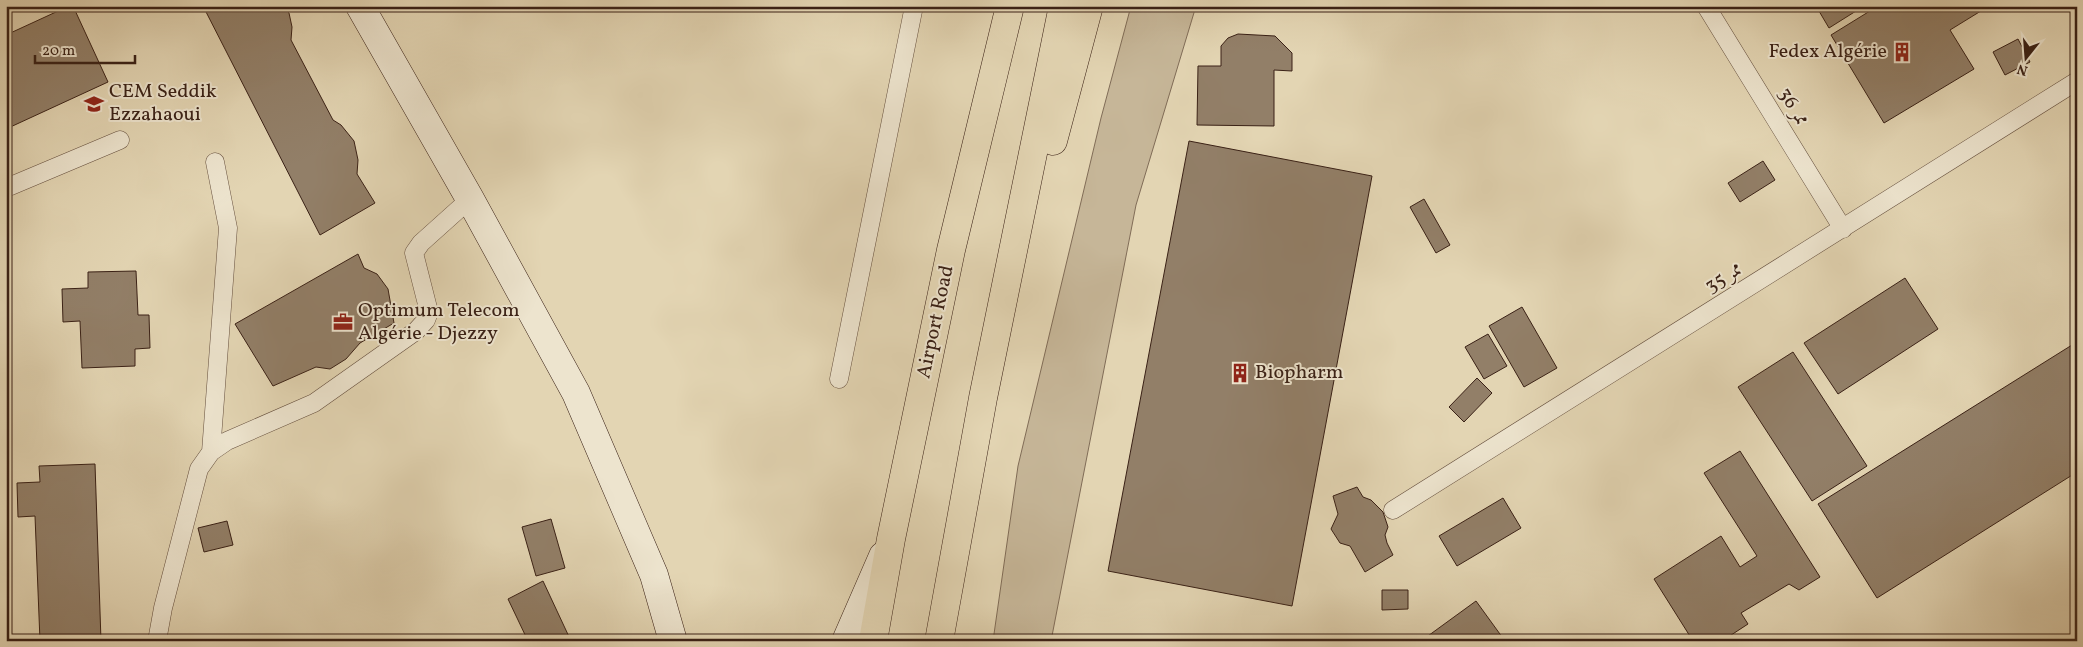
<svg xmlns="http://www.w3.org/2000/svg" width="2083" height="647" font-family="Vollkorn,Amiri,serif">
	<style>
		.green { fill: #c6b698; stroke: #806c57 }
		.building { fill: #927f68; stroke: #3a2116 }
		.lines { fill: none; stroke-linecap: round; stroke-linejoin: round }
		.service-casing { stroke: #644e3d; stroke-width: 19 }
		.secondary-casing { stroke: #3a2116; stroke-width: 29 }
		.motorway-casing { stroke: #3a2116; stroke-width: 29 }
		.service { stroke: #ede4ce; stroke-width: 18 }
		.secondary { stroke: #ede4ce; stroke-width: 28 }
		.motorway { stroke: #e3d5b3; stroke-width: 28 }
		.labels { text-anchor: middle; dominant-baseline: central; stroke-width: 4; stroke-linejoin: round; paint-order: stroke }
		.poi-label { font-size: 20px; fill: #3a2116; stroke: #ede4ce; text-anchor: start }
		.street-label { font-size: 20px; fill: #3a2116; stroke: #ede4ce }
	</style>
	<rect width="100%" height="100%" fill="#e3d5b3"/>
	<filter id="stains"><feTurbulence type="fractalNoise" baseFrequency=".004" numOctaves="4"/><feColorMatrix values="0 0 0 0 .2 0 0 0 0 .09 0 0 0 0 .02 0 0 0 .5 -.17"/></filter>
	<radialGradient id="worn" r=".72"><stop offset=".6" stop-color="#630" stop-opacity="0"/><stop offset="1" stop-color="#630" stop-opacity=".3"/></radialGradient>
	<path class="green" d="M 1131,6 L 1196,6 L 1136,205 L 1051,641 L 993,641 L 1018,466 L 1101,118 Z"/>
	<path class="building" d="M 69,6 L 73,6 L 108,82 L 6,129 L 6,35 Z
		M 203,6 L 282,6 L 289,13 L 292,27 L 291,40 L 333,120 L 341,125 L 354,141 L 358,160 L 357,174 L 375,203 L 320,235 Z
		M 1816,6 L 1864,6 L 1829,28 Z
		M 1878,6 L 1989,6 L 1950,30 L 1974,69 L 1884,123 L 1831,35 Z
		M 1238,34 L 1275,36 L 1292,53 L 1292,71 L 1274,70 L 1274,126 L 1197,125 L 1198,66 L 1221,66 L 1221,46 L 1228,38 Z
		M 2018,39 L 2030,62 L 2005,75 L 1993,52 Z
		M 1189,141 L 1372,176 L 1292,606 L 1108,571 Z
		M 1763,161 L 1775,180 L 1740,202 L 1728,183 Z
		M 1424,199 L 1450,245 L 1436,253 L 1410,207 Z
		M 358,254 L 364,268 L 377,274 L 388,289 L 394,323 L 360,343 L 346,359 L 330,369 L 316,367 L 273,386 L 235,324 Z
		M 136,271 L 138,315 L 149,315 L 150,348 L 135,349 L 135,366 L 82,368 L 80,321 L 63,322 L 62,289 L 88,288 L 88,272 Z
		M 1905,278 L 1938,329 L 1838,394 L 1804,343 Z
		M 1522,307 L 1557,368 L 1524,387 L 1489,326 Z
		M 1488,334 L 1507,366 L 1484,379 L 1465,347 Z
		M 2072,345 L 2077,352 L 2077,472 L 1877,598 L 1818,504 Z
		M 1793,352 L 1867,466 L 1812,501 L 1738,387 Z
		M 1477,378 L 1492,393 L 1464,422 L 1449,407 Z
		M 1740,451 L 1820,577 L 1799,590 L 1789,584 L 1741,613 L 1748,624 L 1722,641 L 1693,641 L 1654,579 L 1721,536 L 1740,567 L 1757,556 L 1704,473 Z
		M 95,464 L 101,641 L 40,641 L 35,516 L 18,517 L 17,483 L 40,482 L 39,466 Z
		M 1357,487 L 1363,497 L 1371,500 L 1383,512 L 1388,527 L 1385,535 L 1387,543 L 1393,555 L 1365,572 L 1350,546 L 1340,543 L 1331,529 L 1338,514 L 1333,496 Z
		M 1503,498 L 1521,528 L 1457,566 L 1439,536 Z
		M 551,519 L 565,568 L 536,576 L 522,527 Z
		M 227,521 L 233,545 L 204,552 L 198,528 Z
		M 543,581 L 571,641 L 528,641 L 508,599 Z
		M 1382,590 L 1408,590 L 1408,609 L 1382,610 Z
		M 1476,601 L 1505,641 L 1421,641 Z"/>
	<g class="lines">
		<defs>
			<path id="service" d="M 1706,6 L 1843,229
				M 6,188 L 120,140
				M 839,379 L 914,6
				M 211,452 L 228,228 L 215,162
				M 1393,510 L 2077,81
				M 157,641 L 163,608 L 199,469 L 211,452 L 227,441 L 314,403 L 416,331 L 426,320 L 429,312 L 414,253 L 421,243 L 470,199"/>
			<path id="secondary" d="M 360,6 L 470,199 L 576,393 L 654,575 L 673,641
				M 846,641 L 883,556"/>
			<path id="motorway" d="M 1053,141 L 1089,6
				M 873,641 L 891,539 L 951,250 L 1010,6
				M 939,641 L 983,398 L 1063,6"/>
		</defs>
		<use href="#service" class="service-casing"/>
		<use href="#secondary" class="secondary-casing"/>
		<use href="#motorway" class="motorway-casing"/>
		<use href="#service" class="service"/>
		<use href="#secondary" class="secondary"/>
		<use href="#motorway" class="motorway"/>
	</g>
	<defs>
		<symbol id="building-bare" viewBox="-9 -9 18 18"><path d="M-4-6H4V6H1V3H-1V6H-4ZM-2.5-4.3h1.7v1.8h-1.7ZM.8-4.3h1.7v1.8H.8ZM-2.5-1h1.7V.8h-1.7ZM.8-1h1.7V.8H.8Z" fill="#8f2418" stroke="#ede4ce" stroke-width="2.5" paint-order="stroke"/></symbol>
		<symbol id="school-bare" viewBox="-9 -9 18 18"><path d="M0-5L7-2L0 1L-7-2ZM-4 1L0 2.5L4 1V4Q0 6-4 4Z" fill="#8f2418" stroke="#ede4ce" stroke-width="2.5" paint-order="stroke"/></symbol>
		<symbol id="office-bare" viewBox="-9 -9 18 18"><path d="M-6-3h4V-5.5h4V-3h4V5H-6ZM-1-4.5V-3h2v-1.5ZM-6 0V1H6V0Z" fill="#8f2418" stroke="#ede4ce" stroke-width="2.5" paint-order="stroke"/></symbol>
	</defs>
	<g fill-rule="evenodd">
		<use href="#building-bare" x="1888" y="38" width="28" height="28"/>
		<use href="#school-bare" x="80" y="90" width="28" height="28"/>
		<use href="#office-bare" x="329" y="308" width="28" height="28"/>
		<use href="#building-bare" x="1226" y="359" width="28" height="28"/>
	</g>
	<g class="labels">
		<g class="poi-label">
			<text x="1887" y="52" text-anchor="end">Fedex Algérie</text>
			<text x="109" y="92">CEM Seddik<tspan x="109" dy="23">Ezzahaoui</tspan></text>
			<text x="358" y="311">Optimum Telecom<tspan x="358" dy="23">Algérie - Djezzy</tspan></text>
			<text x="1255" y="373">Biopharm</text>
		</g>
		<g class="street-label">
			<text transform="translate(1793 107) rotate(59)">ممر 36</text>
			<text transform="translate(1724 278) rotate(-32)">ممر 35</text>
			<text transform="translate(936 322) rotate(-78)">Airport Road</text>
		</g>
	</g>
	<rect width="2083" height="647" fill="none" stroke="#e3d5b3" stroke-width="25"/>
	<rect x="8" y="8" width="2068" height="632" fill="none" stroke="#3a2116" stroke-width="2.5"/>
	<rect x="12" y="12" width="2058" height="622" fill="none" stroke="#3a2116"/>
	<g transform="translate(2026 58) rotate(197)" stroke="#ede4ce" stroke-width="4" paint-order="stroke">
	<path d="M0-4L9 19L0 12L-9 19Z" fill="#3a2116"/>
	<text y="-8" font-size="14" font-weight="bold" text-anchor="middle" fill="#3a2116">N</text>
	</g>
	<path d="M35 55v8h100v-8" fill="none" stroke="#3a2116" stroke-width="2.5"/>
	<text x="42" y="55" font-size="15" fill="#3a2116" stroke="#ede4ce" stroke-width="4" paint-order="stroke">20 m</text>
	<rect width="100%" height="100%" filter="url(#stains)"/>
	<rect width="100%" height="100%" fill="url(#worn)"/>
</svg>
